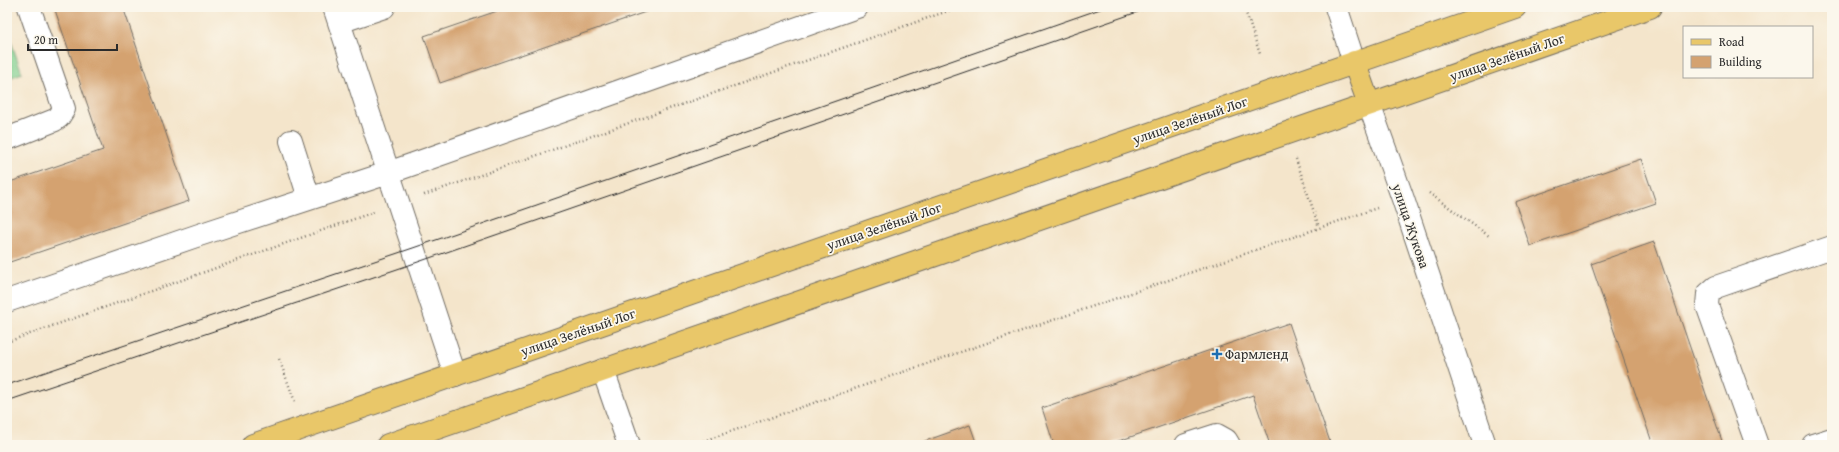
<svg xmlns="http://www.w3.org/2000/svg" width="1839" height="452" font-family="'Gentium Book Plus',serif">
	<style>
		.green { fill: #81cf8f; stroke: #567d5d }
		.building { fill: #d4a270 }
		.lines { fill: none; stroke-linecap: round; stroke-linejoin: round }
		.minor-casing { stroke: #716c63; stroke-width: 24 }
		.major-casing { stroke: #716c63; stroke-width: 24 }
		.path { stroke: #716c63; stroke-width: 2.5; stroke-dasharray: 1 3; stroke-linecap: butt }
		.minor { stroke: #fff; stroke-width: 22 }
		.major { stroke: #e9c769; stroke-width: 22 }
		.tram { stroke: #2b2b2b; stroke-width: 1 }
		.poi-dot { fill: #1f6fb2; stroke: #fbf7ec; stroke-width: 1.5 }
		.labels { text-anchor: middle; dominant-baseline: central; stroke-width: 3.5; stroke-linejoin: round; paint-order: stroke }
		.street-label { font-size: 14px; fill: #2b2b2b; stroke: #fbf7ec }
		.poi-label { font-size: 14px; fill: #2b2b2b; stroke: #fbf7ec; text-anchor: start }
	</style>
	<rect width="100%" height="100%" fill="#fbf7ec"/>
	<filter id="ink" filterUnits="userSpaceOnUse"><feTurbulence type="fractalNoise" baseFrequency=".025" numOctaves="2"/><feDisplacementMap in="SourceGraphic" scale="8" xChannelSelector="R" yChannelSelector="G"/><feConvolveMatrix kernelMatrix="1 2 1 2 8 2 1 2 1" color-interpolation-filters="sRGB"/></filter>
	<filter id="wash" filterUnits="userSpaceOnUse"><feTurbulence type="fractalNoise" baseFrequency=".012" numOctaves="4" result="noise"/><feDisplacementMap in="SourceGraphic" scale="16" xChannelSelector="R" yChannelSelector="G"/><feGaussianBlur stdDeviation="0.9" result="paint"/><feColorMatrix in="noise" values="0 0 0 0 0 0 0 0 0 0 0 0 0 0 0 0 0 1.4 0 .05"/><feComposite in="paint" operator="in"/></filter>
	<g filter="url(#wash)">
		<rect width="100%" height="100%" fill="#f4e5cb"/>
		<path class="green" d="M 7,30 L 22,73 L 7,79 Z"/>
		<g id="blocks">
			<path class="building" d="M 54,7 L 123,7 L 189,201 L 7,263 L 7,183 L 103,150 Z
				M 509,7 L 660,7 L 440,83 L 424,36 Z
				M 1641,159 L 1656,203 L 1530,246 L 1515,202 Z
				M 1654,242 L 1722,441 L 1709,445 L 1653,445 L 1591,264 Z
				M 1289,323 L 1331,445 L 1270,445 L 1253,395 L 1107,445 L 1054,445 L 1042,408 Z
				M 970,425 L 977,445 L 914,445 Z"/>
		</g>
	</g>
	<g filter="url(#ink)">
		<use href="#blocks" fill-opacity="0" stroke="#716c63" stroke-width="1"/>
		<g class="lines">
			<defs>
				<path id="minor" d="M 334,7 L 455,375
					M 1336,7 L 1354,62
					M 339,22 L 384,7
					M 1369,104 L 1403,199 L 1485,445
					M 7,139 L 55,120 L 59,117 L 64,109 L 29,7
					M 291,141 L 309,198
					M 7,301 L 199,235 L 388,173 L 857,7
					M 603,370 L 629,445
					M 1186,445 L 1217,435 L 1226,440 L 1229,445
					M 1757,445 L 1707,305 L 1708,294 L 1716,287 L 1832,247
					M 1813,445 L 1832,439"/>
				<path id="major" d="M 1354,62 L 1369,104
					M 253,445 L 1515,7
					M 388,445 L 1650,7"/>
			</defs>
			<use href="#minor" class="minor-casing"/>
			<use href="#major" class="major-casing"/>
			<path class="path" d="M 1244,7 L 1260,54
				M 1296,159 L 1319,227
				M 1429,193 L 1489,236
				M 424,195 L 959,7
				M 7,342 L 374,212
				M 279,359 L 295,402
				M 692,445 L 1377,208"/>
			<use href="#minor" class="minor"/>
			<use href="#major" class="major"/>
			<path class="tram" d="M 7,385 L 413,248 L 1106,7
				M 7,401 L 418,262 L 1152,7"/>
		</g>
	</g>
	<path class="poi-dot" d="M1215 348h4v4h4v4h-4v4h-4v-4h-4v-4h4z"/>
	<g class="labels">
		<g class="street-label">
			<text transform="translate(1507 57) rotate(-19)">улица Зелёный Лог</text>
			<text transform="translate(1190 120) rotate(-19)">улица Зелёный Лог</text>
			<text transform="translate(884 226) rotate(-19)">улица Зелёный Лог</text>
			<text transform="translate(1411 226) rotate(71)">улица Жукова</text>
			<text transform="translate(578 332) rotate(-19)">улица Зелёный Лог</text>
		</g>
		<g class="poi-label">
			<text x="1225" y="354">Фармленд</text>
		</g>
	</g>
	<rect width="1839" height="452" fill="none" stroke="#fbf7ec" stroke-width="24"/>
	<rect x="1683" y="26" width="130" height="52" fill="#fbf7ec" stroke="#a8a59f"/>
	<rect x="1691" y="39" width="20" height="6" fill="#e9c769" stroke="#a8a59f"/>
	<text x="1719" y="46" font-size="12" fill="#2b2b2b">Road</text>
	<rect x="1691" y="56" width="20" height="12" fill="#d4a270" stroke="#a8a59f"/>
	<text x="1719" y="66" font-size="12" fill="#2b2b2b">Building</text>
	<path d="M28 44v6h89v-6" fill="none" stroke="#2b2b2b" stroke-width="2"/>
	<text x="34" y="44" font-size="12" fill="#2b2b2b" stroke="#fbf7ec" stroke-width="3" paint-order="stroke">20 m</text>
</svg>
